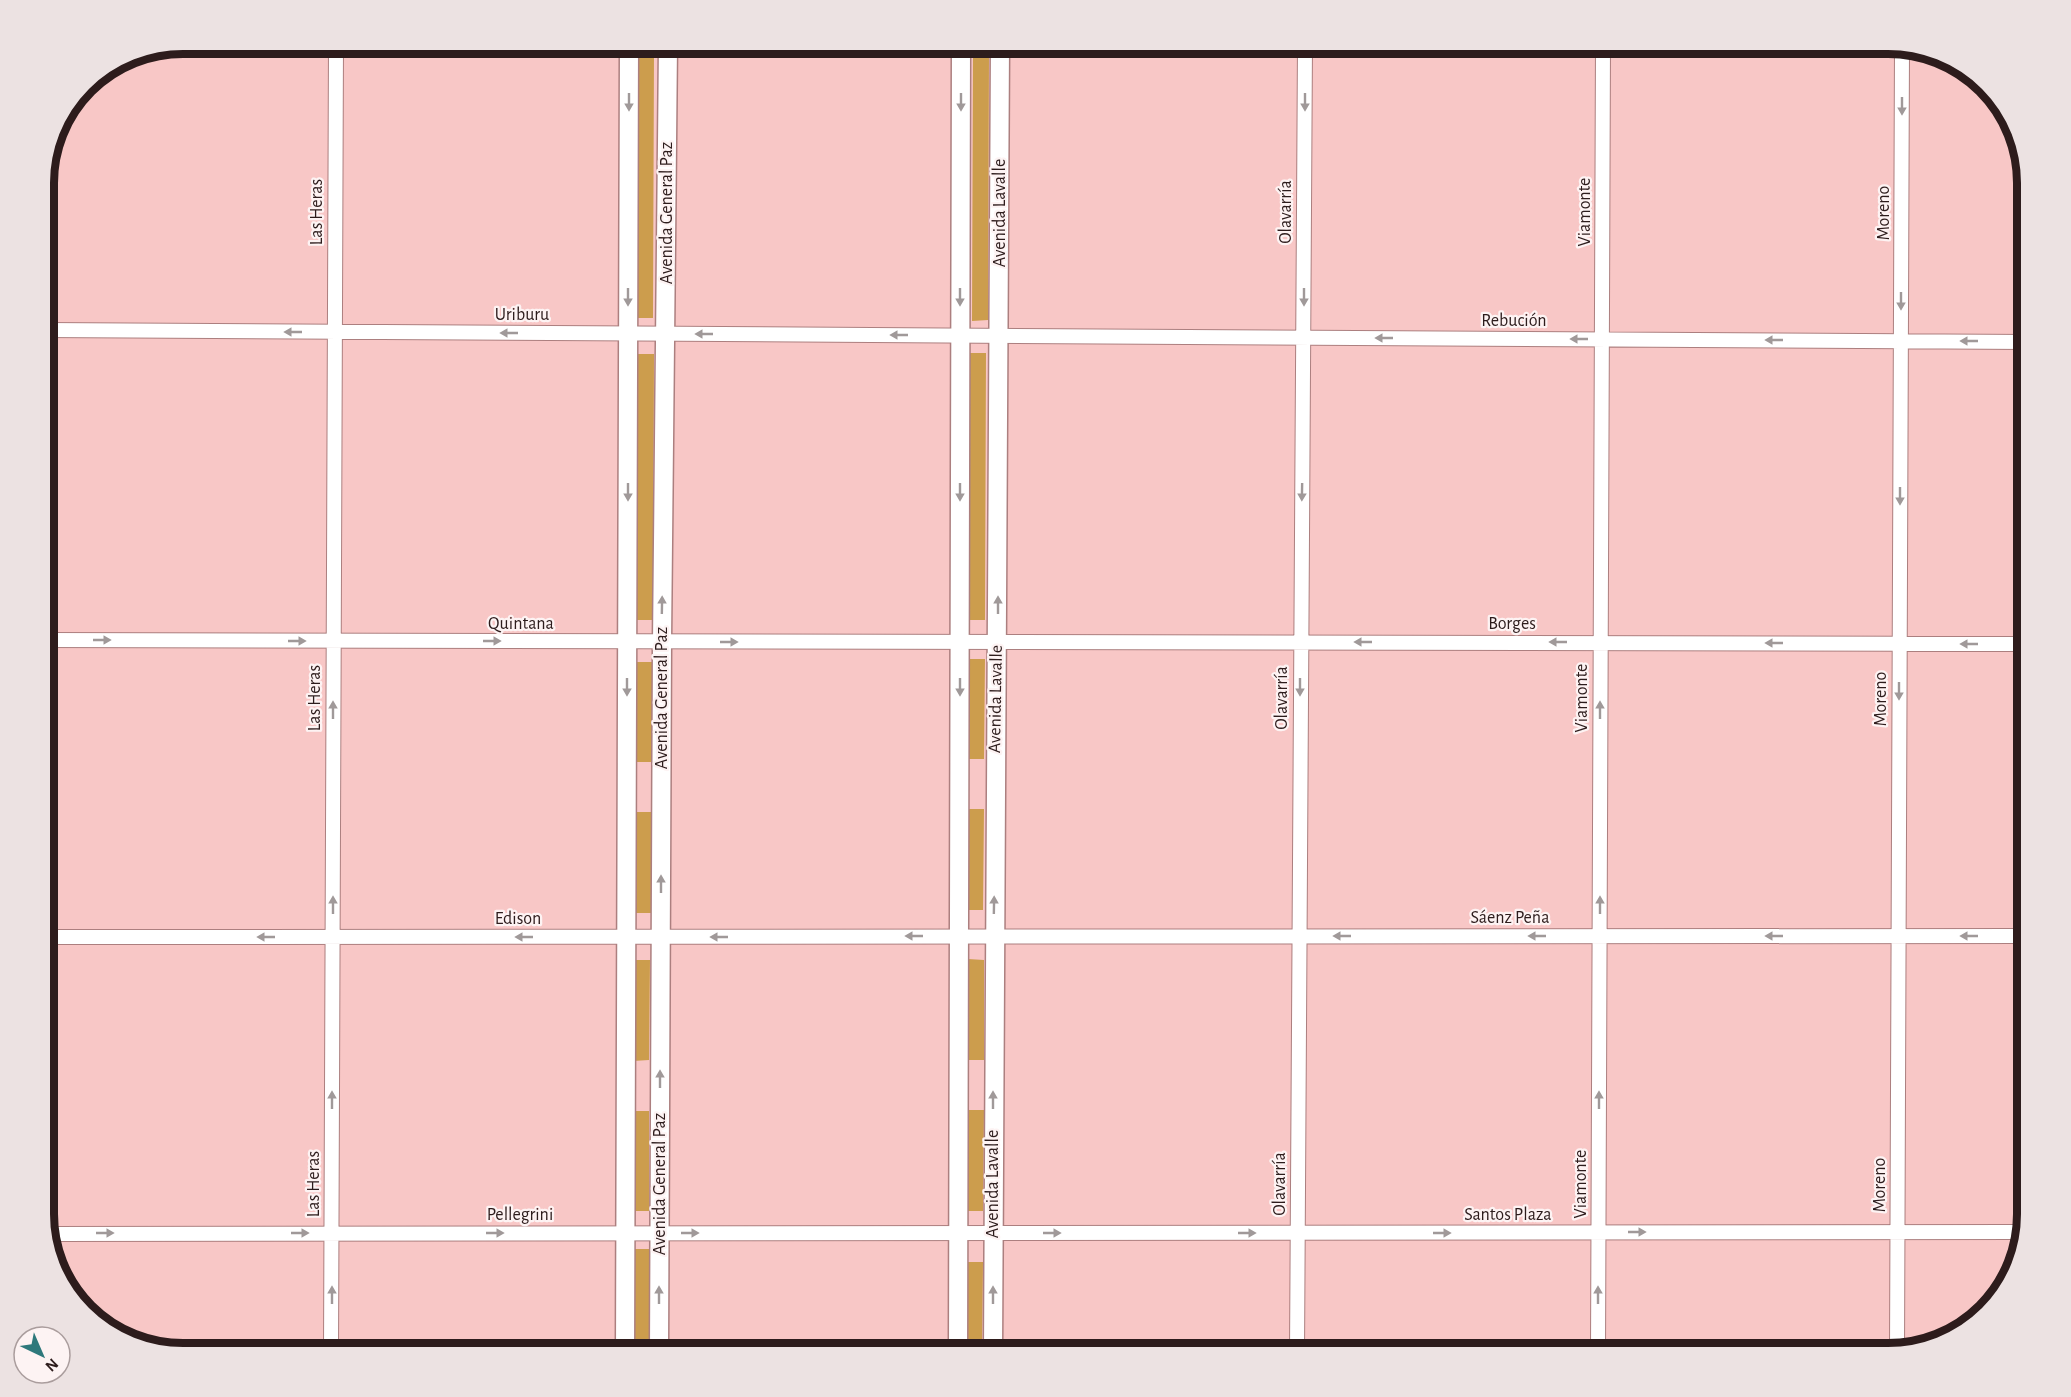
<svg xmlns="http://www.w3.org/2000/svg" width="2071" height="1397" font-family="'Alegreya Sans',sans-serif">
	<style>
		.grass { fill: #cc9d4d }
		.lines { fill: none; stroke-linecap: round; stroke-linejoin: round }
		.street-casing { stroke: #ac7f7f; stroke-width: 16 }
		.secondary-casing { stroke: #ac7f7f; stroke-width: 21 }
		.street { stroke: #fff; stroke-width: 14 }
		.secondary { stroke: #fff; stroke-width: 18 }
		.oneway { fill: #a09999 }
		.labels { text-anchor: middle; dominant-baseline: central; stroke-width: 4.5; stroke-linejoin: round; paint-order: stroke }
		.street-label { font-size: 18px; fill: #2d1c1c; stroke: #fdf3f3 }
		.rim { fill: none; stroke: #2d1c1c; stroke-width: 8 }
	</style>
	<rect width="100%" height="100%" fill="#f8c7c6"/>
	<path class="grass" d="M 638,51 L 654,51 L 653,318 L 637,318 Z
		M 973,54 L 989,54 L 988,320 L 972,321 Z
		M 970,353 L 986,353 L 985,620 L 969,620 Z
		M 637,354 L 654,354 L 653,620 L 636,620 Z
		M 969,659 L 985,659 L 984,759 L 968,759 Z
		M 637,662 L 653,662 L 652,762 L 636,762 Z
		M 968,809 L 984,809 L 983,910 L 967,910 Z
		M 637,812 L 653,812 L 652,913 L 636,913 Z
		M 968,959 L 984,960 L 984,1060 L 967,1060 Z
		M 634,960 L 650,960 L 649,1060 L 633,1061 Z
		M 967,1110 L 984,1110 L 983,1211 L 967,1211 Z
		M 633,1111 L 649,1111 L 649,1211 L 633,1211 Z
		M 634,1249 L 651,1249 L 650,1349 L 634,1349 Z
		M 967,1262 L 983,1262 L 982,1353 L 966,1353 Z"/>
	<g class="lines">
		<defs>
			<path id="street" d="M 44,330 L 2027,342
				M 44,640 L 2027,644
				M 44,937 L 2027,936
				M 47,1234 L 2022,1232
				M 1897,1351 L 1902,48
				M 331,1353 L 336,44
				M 1297,1353 L 1305,44
				M 1598,1353 L 1603,44"/>
			<path id="secondary" d="M 625,1353 L 629,44
				M 659,1353 L 662,642 L 668,44
				M 958,1353 L 961,44
				M 993,1353 L 1000,44"/>
		</defs>
		<use href="#street" class="street-casing"/>
		<use href="#secondary" class="secondary-casing"/>
		<use href="#street" class="street"/>
		<use href="#secondary" class="secondary"/>
	</g>
	<defs><path id="oneway-solid" d="M-6-.8H1V-3.2L6.5 0L1 3.2V.8H-6Z" transform="scale(1.5)"/></defs>
	<g class="oneway">
		<use href="#oneway-solid" transform="translate(629 102) rotate(90)"/>
		<use href="#oneway-solid" transform="translate(961 102) rotate(90)"/>
		<use href="#oneway-solid" transform="translate(1305 102) rotate(90)"/>
		<use href="#oneway-solid" transform="translate(1902 106) rotate(90)"/>
		<use href="#oneway-solid" transform="translate(628 297) rotate(90)"/>
		<use href="#oneway-solid" transform="translate(960 297) rotate(90)"/>
		<use href="#oneway-solid" transform="translate(1304 297) rotate(90)"/>
		<use href="#oneway-solid" transform="translate(1901 301) rotate(90)"/>
		<use href="#oneway-solid" transform="translate(293 332) rotate(-180)"/>
		<use href="#oneway-solid" transform="translate(509 333) rotate(-180)"/>
		<use href="#oneway-solid" transform="translate(704 334) rotate(-180)"/>
		<use href="#oneway-solid" transform="translate(899 335) rotate(-180)"/>
		<use href="#oneway-solid" transform="translate(1384 338) rotate(-180)"/>
		<use href="#oneway-solid" transform="translate(1579 339) rotate(-180)"/>
		<use href="#oneway-solid" transform="translate(1774 340) rotate(-180)"/>
		<use href="#oneway-solid" transform="translate(1969 341) rotate(-180)"/>
		<use href="#oneway-solid" transform="translate(628 492) rotate(90)"/>
		<use href="#oneway-solid" transform="translate(960 492) rotate(90)"/>
		<use href="#oneway-solid" transform="translate(1302 492) rotate(91)"/>
		<use href="#oneway-solid" transform="translate(1900 496) rotate(90)"/>
		<use href="#oneway-solid" transform="translate(662 605) rotate(-89)"/>
		<use href="#oneway-solid" transform="translate(998 605) rotate(-90)"/>
		<use href="#oneway-solid" transform="translate(102 640)"/>
		<use href="#oneway-solid" transform="translate(297 641)"/>
		<use href="#oneway-solid" transform="translate(492 641)"/>
		<use href="#oneway-solid" transform="translate(729 642)"/>
		<use href="#oneway-solid" transform="translate(1363 642) rotate(-180)"/>
		<use href="#oneway-solid" transform="translate(1558 642) rotate(-180)"/>
		<use href="#oneway-solid" transform="translate(1774 643) rotate(-180)"/>
		<use href="#oneway-solid" transform="translate(1969 644) rotate(-180)"/>
		<use href="#oneway-solid" transform="translate(627 687) rotate(90)"/>
		<use href="#oneway-solid" transform="translate(960 687) rotate(90)"/>
		<use href="#oneway-solid" transform="translate(1300 687) rotate(90)"/>
		<use href="#oneway-solid" transform="translate(1899 691) rotate(90)"/>
		<use href="#oneway-solid" transform="translate(333 710) rotate(-90)"/>
		<use href="#oneway-solid" transform="translate(1600 710) rotate(-90)"/>
		<use href="#oneway-solid" transform="translate(661 884) rotate(-90)"/>
		<use href="#oneway-solid" transform="translate(333 905) rotate(-90)"/>
		<use href="#oneway-solid" transform="translate(994 905) rotate(-89)"/>
		<use href="#oneway-solid" transform="translate(1600 905) rotate(-90)"/>
		<use href="#oneway-solid" transform="translate(914 936) rotate(180)"/>
		<use href="#oneway-solid" transform="translate(1342 936) rotate(180)"/>
		<use href="#oneway-solid" transform="translate(1537 936) rotate(180)"/>
		<use href="#oneway-solid" transform="translate(1774 936) rotate(180)"/>
		<use href="#oneway-solid" transform="translate(1969 936) rotate(180)"/>
		<use href="#oneway-solid" transform="translate(266 937) rotate(180)"/>
		<use href="#oneway-solid" transform="translate(524 937) rotate(180)"/>
		<use href="#oneway-solid" transform="translate(719 937) rotate(180)"/>
		<use href="#oneway-solid" transform="translate(660 1079) rotate(-90)"/>
		<use href="#oneway-solid" transform="translate(332 1100) rotate(-90)"/>
		<use href="#oneway-solid" transform="translate(993 1100) rotate(-90)"/>
		<use href="#oneway-solid" transform="translate(1599 1100) rotate(-90)"/>
		<use href="#oneway-solid" transform="translate(1637 1232)"/>
		<use href="#oneway-solid" transform="translate(105 1233)"/>
		<use href="#oneway-solid" transform="translate(300 1233)"/>
		<use href="#oneway-solid" transform="translate(495 1233)"/>
		<use href="#oneway-solid" transform="translate(690 1233)"/>
		<use href="#oneway-solid" transform="translate(1052 1233)"/>
		<use href="#oneway-solid" transform="translate(1247 1233)"/>
		<use href="#oneway-solid" transform="translate(1442 1233)"/>
		<use href="#oneway-solid" transform="translate(332 1295) rotate(-90)"/>
		<use href="#oneway-solid" transform="translate(659 1295) rotate(-90)"/>
		<use href="#oneway-solid" transform="translate(993 1295) rotate(-90)"/>
		<use href="#oneway-solid" transform="translate(1598 1295) rotate(-90)"/>
	</g>
	<g class="labels">
		<g class="street-label">
			<text transform="translate(317 212) rotate(-90)">Las Heras</text>
			<text transform="translate(1286 212) rotate(-90)">Olavarría</text>
			<text transform="translate(1585 212) rotate(-90)">Viamonte</text>
			<text transform="translate(667 213) rotate(-90)">Avenida General Paz</text>
			<text transform="translate(1000 213) rotate(-90)">Avenida Lavalle</text>
			<text transform="translate(1884 213) rotate(-90)">Moreno</text>
			<text x="522" y="315">Uriburu</text>
			<text x="1514" y="321">Rebución</text>
			<text x="521" y="624">Quintana</text>
			<text x="1512" y="624">Borges</text>
			<text transform="translate(315 698) rotate(-90)">Las Heras</text>
			<text transform="translate(662 698) rotate(-90)">Avenida General Paz</text>
			<text transform="translate(1282 698) rotate(-90)">Olavarría</text>
			<text transform="translate(1582 698) rotate(-90)">Viamonte</text>
			<text transform="translate(996 699) rotate(-89)">Avenida Lavalle</text>
			<text transform="translate(1881 699) rotate(-90)">Moreno</text>
			<text x="1510" y="918">Sáenz Peña</text>
			<text x="518" y="919">Edison</text>
			<text transform="translate(314 1184) rotate(-90)">Las Heras</text>
			<text transform="translate(660 1184) rotate(-90)">Avenida General Paz</text>
			<text transform="translate(993 1184) rotate(-90)">Avenida Lavalle</text>
			<text transform="translate(1280 1184) rotate(-90)">Olavarría</text>
			<text transform="translate(1581 1184) rotate(-90)">Viamonte</text>
			<text transform="translate(1880 1185) rotate(-90)">Moreno</text>
			<text x="520" y="1215">Pellegrini</text>
			<text x="1508" y="1215">Santos Plaza</text>
		</g>
	</g>
	<path d="M0 0H2071V1397H0ZM183 54H1888A129 129 0 0 1 2017 183V1214A129 129 0 0 1 1888 1343H183A129 129 0 0 1 54 1214V183A129 129 0 0 1 183 54Z" fill="#ece2e2" fill-rule="evenodd"/>
	<path class="rim" d="M183 54H1888A129 129 0 0 1 2017 183V1214A129 129 0 0 1 1888 1343H183A129 129 0 0 1 54 1214V183A129 129 0 0 1 183 54Z"/>
	<g transform="translate(42 1355) rotate(136)"><circle r="28" fill="#fdf3f3" stroke="#aa9d9d" stroke-width="1.5"/>
	<path d="M0-4.5L10 22L0 15L-10 22Z" fill="#2e787b"/>
	<text y="-9" font-size="16" font-weight="bold" text-anchor="middle" fill="#2d1c1c">N</text>
	</g>
</svg>
